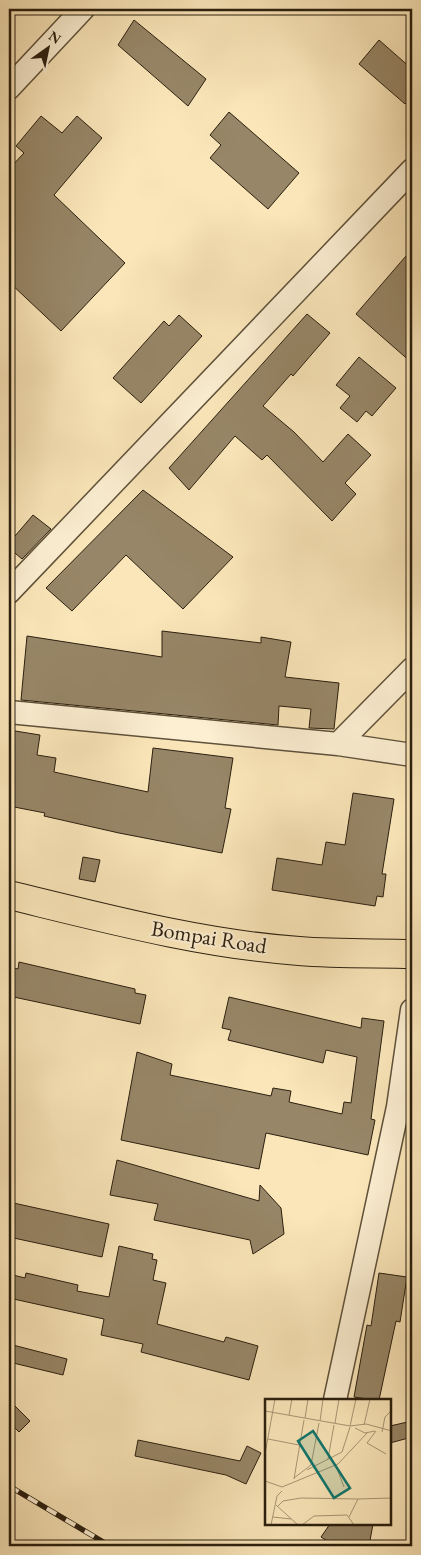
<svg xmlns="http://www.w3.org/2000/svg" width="421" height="1555" font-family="'EB Garamond',serif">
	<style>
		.building { fill: #978667; stroke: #2b1f0f }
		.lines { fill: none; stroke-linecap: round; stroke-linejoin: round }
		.minor-casing { stroke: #5f513a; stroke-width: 25 }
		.major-casing { stroke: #2b1f0f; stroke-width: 30 }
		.minor { stroke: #fcefd2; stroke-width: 22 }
		.major { stroke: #fae6b9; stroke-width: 28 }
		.rail-casing { stroke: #2b1f0f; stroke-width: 5.5 }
		.rail { stroke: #fcefd2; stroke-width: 4; stroke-dasharray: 11; stroke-linecap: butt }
		.labels { text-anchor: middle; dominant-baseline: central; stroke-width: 4; stroke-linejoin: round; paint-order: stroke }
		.street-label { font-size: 22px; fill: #2b1f0f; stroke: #fcefd2 }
		.inset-road { fill: none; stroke: #a79675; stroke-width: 1 }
		.view { fill: #0f766e; fill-opacity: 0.15; stroke: #0f766e; stroke-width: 2.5 }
		.inset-edge { fill: none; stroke: #2b1f0f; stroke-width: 2.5 }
	</style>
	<rect width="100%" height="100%" fill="#fae6b9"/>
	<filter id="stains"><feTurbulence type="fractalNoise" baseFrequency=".004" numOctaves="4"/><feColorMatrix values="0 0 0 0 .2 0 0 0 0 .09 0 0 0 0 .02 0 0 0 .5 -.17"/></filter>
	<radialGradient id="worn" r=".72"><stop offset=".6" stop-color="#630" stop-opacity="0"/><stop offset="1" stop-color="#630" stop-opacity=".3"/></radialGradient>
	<path class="building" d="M 134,20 L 206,79 L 188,106 L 118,45 Z
		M 379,40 L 412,69 L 412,96 L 405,104 L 359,64 Z
		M 229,112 L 299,173 L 268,209 L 210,158 L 221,145 L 210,135 Z
		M 41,116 L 62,133 L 77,116 L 102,138 L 54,195 L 125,263 L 61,331 L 9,282 L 9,169 L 24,153 L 16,146 Z
		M 412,249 L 412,363 L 356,314 Z
		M 307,314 L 330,333 L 293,376 L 291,374 L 263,406 L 294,432 L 323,462 L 348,434 L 371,455 L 345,483 L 356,494 L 332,521 L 267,455 L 262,460 L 235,436 L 189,490 L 169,468 Z
		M 179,315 L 202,336 L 141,403 L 113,378 L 164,321 L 169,326 Z
		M 359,357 L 396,388 L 372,416 L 366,411 L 357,422 L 340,408 L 350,396 L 336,385 Z
		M 143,490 L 233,557 L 183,609 L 126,555 L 72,611 L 46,588 Z
		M 33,515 L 51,529 L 22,559 L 9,548 L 9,543 Z
		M 162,631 L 261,643 L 261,637 L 291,642 L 285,677 L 339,683 L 334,729 L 309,728 L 311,709 L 279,706 L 278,725 L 21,700 L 27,636 L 162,657 Z
		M 9,730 L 40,735 L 37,755 L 56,758 L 54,772 L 148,792 L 153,748 L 233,758 L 225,808 L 231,809 L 222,853 L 119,833 L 44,816 L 45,813 L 9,806 Z
		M 353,793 L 394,799 L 382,874 L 386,874 L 383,897 L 377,896 L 375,906 L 272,890 L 277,858 L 322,865 L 326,842 L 345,845 Z
		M 83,857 L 100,860 L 95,882 L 79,879 Z
		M 19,962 L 135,989 L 135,993 L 146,995 L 140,1024 L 9,996 L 9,967 L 18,969 Z
		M 229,997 L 361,1028 L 362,1018 L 384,1021 L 371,1119 L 375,1120 L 368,1155 L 266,1133 L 259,1169 L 121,1140 L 137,1052 L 172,1064 L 170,1075 L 271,1096 L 273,1088 L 291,1091 L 289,1102 L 342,1114 L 344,1102 L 351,1103 L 357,1057 L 326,1050 L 323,1063 L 228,1040 L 231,1030 L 222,1028 Z
		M 117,1160 L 259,1201 L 260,1185 L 281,1208 L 284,1234 L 253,1254 L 250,1240 L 154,1220 L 158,1204 L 110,1195 Z
		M 9,1202 L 109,1224 L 102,1257 L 9,1237 Z
		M 119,1246 L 153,1254 L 152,1259 L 157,1260 L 153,1280 L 166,1283 L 157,1324 L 224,1342 L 226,1337 L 258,1346 L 249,1380 L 141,1352 L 143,1344 L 101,1335 L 104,1319 L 9,1298 L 9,1274 L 25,1278 L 26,1273 L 78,1285 L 77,1291 L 109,1297 Z
		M 379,1273 L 407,1277 L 400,1322 L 396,1321 L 379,1400 L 374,1400 L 354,1397 L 367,1325 L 371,1326 Z
		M 9,1344 L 67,1359 L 63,1375 L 9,1362 Z
		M 9,1400 L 30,1421 L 19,1432 L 9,1422 Z
		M 412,1421 L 412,1437 L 390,1443 L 390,1426 Z
		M 138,1440 L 240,1461 L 247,1446 L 261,1453 L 246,1484 L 226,1475 L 135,1456 Z
		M 330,1524 L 373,1524 L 369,1546 L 335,1546 L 321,1537 Z"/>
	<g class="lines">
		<defs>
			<path id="minor" d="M 9,88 L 83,9
				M 9,592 L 412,170
				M 9,712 L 338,744 L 412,755
				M 338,744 L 412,669
				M 335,1400 L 398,1107 L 412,1010"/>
			<path id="major" d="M 9,895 C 104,918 201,944 299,951 C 336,954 375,953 412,954"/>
		</defs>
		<use href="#minor" class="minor-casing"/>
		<use href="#major" class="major-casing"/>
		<use href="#minor" class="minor"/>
		<use href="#major" class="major"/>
		<defs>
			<path id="rail" d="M 9,1486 L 110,1546"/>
		</defs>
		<use href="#rail" class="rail-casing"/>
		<use href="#rail" class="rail"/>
	</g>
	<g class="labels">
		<g class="street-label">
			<text transform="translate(209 937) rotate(9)">Bompai Road</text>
		</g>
	</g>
	<g transform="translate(265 1399)">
		<rect width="126" height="126" fill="#fae6b9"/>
		<path class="inset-road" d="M 0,12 L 85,27 L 101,25 L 127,32M 24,16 L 27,0M 40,19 L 43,0M 55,22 L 58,0M 70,24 L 74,0M 99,26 L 105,0M 85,27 L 91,0M 90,29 L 100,34 L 110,32M 111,32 L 102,44 L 121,55M 117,33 L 120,18 L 127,11M 3,40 L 34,46M 0,55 L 10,0M 63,60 L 69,26M 71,67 L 79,88M 42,71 L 77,53 L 85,28M 29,79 L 46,66 L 54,24M 29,80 L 39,21M 0,82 L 17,88M 17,88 L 73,65 L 103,33M 11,106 L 33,126M 13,107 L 18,102 L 36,99 L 93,100M 8,118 L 26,120M 84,118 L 93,100 L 127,99M 6,126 L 12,97 L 17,92M 37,126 L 49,117 L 82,116 L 89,126"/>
		<path class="view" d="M 48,32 L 85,89 L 69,99 L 33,42 Z"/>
		<rect width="126" height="126" class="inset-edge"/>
	</g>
	<rect width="421" height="1555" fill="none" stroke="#fae6b9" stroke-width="30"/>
	<rect x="10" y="10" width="401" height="1535" fill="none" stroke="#2b1f0f" stroke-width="2.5"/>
	<rect x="15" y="15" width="391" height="1525" fill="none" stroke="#2b1f0f"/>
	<g transform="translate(48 48) rotate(33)" stroke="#fcefd2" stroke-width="4" paint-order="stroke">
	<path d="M0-4L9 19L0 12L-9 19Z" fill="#2b1f0f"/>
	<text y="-8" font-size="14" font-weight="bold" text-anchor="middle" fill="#2b1f0f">N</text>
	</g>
	<rect width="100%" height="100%" filter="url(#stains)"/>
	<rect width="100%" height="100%" fill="url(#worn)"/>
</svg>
